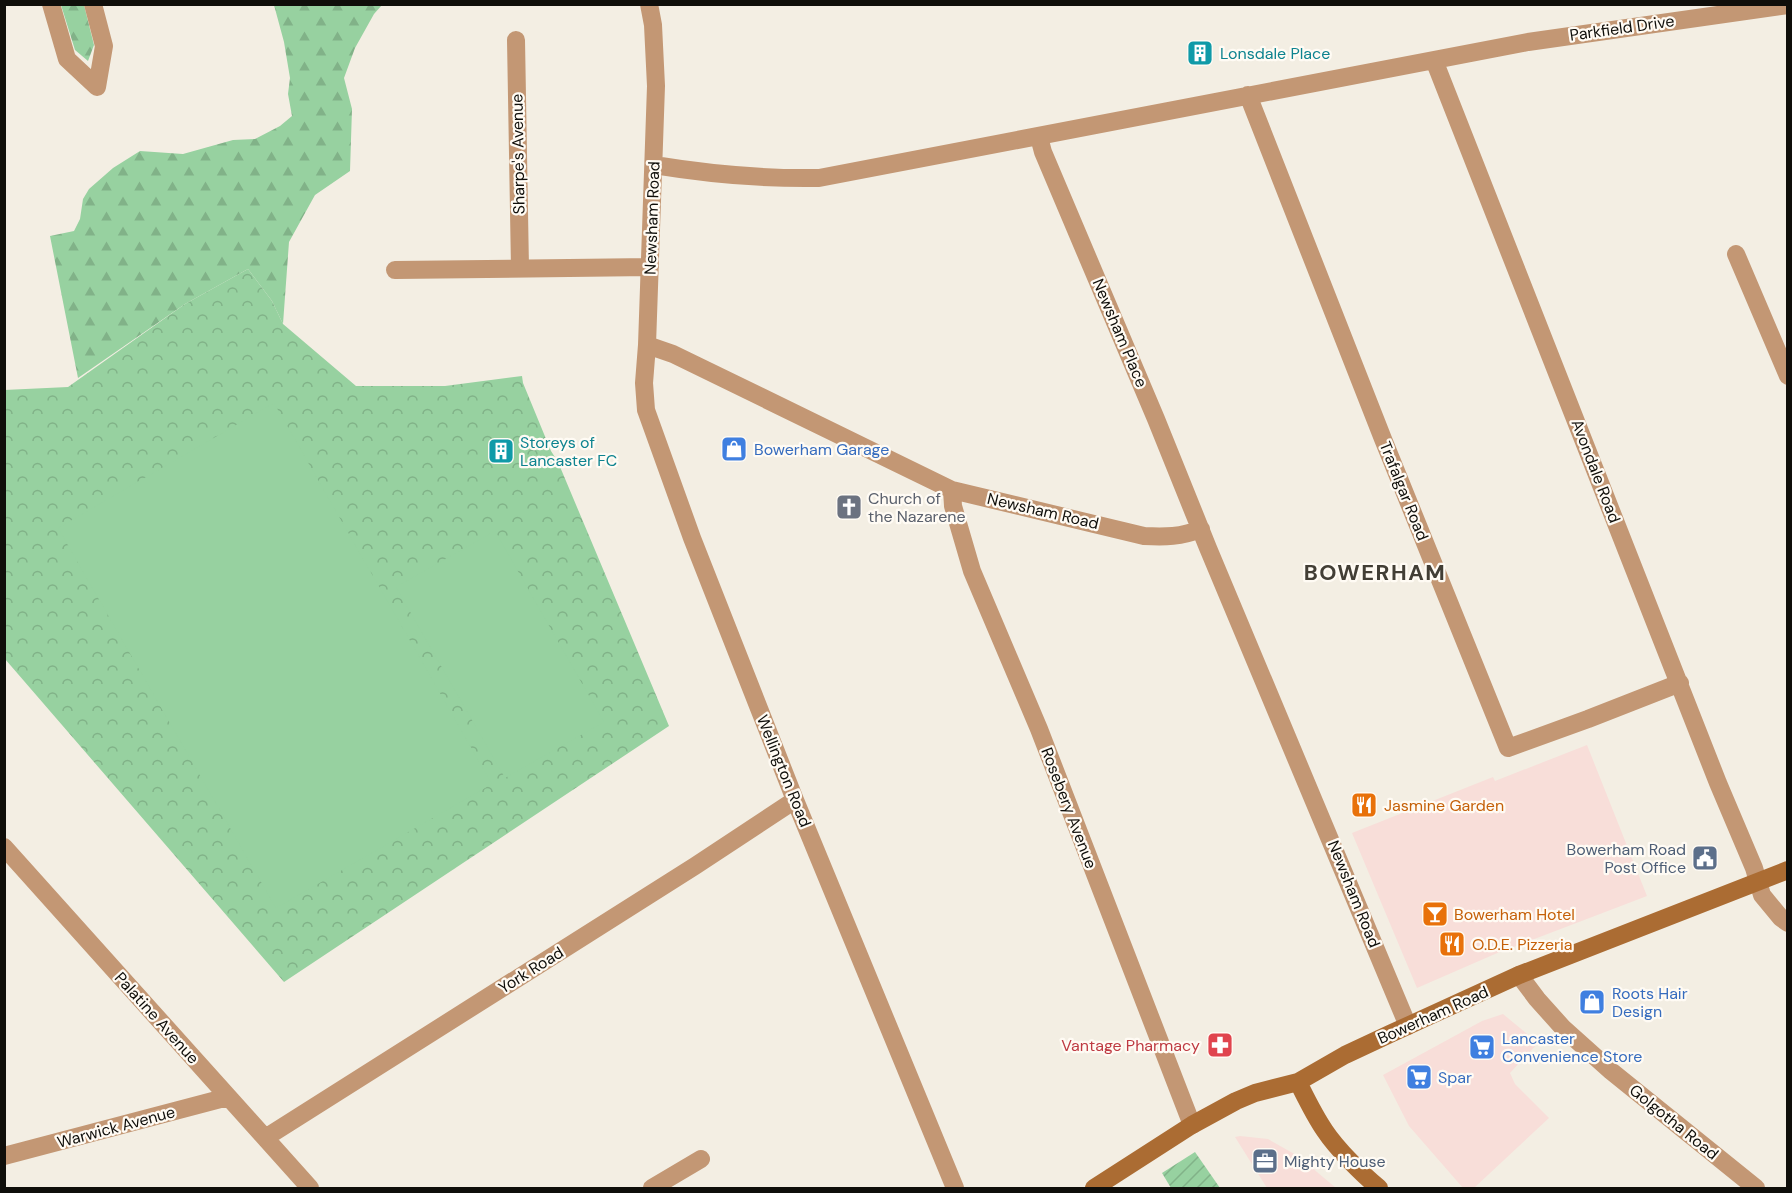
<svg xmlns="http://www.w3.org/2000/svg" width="1792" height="1193" font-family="'DM Sans',sans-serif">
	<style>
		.commercial { fill: #f8ded9 }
		.forest { fill: url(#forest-firs) }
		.park { fill: url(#park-crowns) }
		.garden { fill: url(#garden-furrows) }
		.pitch { fill: #97d1a0 }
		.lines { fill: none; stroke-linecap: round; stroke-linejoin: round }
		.street { stroke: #c39774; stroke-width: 18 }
		.secondary { stroke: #ab6c33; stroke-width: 18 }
		.labels { text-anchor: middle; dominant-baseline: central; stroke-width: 4.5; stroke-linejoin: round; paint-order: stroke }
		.street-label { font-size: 16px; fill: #0f0e0a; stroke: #fffbf4 }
		.culture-label { font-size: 16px; fill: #0d838f; stroke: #fffbf4; text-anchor: start }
		.shop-label { font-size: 16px; fill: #366cbe; stroke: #fffbf4; text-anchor: start }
		.worship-label { font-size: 16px; fill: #5b616d; stroke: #fffbf4; text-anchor: start }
		.food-label { font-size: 16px; fill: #c56008; stroke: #fffbf4; text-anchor: start }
		.service-label { font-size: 16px; fill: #4e5e75; stroke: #fffbf4; text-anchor: end }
		.health-label { font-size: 16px; fill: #be3a42; stroke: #fffbf4; text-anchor: end }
		.district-label { font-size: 22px; font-weight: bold; letter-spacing: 1.5px; fill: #423e35; stroke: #fffbf4 }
	</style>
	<defs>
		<pattern id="forest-firs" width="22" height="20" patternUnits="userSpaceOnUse" patternTransform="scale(1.5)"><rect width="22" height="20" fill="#97d1a0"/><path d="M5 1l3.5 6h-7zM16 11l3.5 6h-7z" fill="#81b288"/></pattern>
		<pattern id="park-crowns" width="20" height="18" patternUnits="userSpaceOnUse" patternTransform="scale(1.5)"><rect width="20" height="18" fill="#97d1a0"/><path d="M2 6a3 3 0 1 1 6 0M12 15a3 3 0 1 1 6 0" fill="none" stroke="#81b288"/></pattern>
		<pattern id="garden-furrows" width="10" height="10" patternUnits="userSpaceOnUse" patternTransform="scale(1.5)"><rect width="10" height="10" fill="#97d1a0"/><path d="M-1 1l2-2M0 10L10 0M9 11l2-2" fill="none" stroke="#81b288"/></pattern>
	</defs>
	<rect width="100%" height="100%" fill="#f3eee3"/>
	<path class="commercial" d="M 1587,745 L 1647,896 L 1495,954 L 1417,988 L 1352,833 L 1493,777 L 1495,781 Z
		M 1503,1014 L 1538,1043 L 1510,1073 L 1515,1084 L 1549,1118 L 1474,1188 L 1463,1188 L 1409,1126 L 1383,1075 L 1482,1021 Z
		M 1240,1136 L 1268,1139 L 1298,1156 L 1336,1188 L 1267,1188 L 1235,1137 Z"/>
	<path class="forest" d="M 61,5 L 84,5 L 94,45 L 88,61 L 75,50 Z
		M 274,5 L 382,5 L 374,14 L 355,48 L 344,78 L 352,109 L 350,171 L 315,195 L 289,242 L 283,324 L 272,301 L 248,269 L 185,304 L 78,378 L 50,236 L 74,231 L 80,219 L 83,199 L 89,189 L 113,168 L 140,151 L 183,154 L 233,140 L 255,139 L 280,126 L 292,116 L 288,94 L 290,78 L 284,42 Z"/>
	<path class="park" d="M 248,269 L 272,301 L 283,324 L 356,386 L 445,386 L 522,376 L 523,383 L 551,451 L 558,462 L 669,726 L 284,982 L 5,659 L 4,390 L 68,387 L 185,304 Z"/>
	<path class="garden" d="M 1195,1152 L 1220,1188 L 1171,1188 L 1162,1173 Z"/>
	<path class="pitch" d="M 274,403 L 492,784 L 276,908 L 58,528 Z
		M 495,531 L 604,722 L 505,778 L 396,587 Z"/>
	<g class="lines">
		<path class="street" d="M 51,4 L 67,59 L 97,87 L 104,46 L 93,4
			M 649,4 L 653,25 L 656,86 L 647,345 L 673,354 L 952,490 L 1144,536 C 1165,537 1181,537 1201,529
			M 516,40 L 520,268
			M 1434,60 L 1718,783 L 1754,868 L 1762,895 L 1781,918 L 1788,923
			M 1248,95 L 1383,439 L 1508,748 L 1588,719 L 1680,683
			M 1039,137 L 1043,152 L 1156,419 L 1208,548 L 1408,1026
			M 654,165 C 709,174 764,179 819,178 L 1528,42 L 1788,5
			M 1736,254 L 1788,376
			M 395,270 L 650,267
			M 647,345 L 644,383 L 646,410 L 692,538 L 795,800 L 955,1188
			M 952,490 L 953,506 L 972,571 L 1039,729 L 1192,1125
			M 4,847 L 310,1188
			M 1519,975 L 1537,999 L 1563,1028 L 1611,1071 L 1756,1188
			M 265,1138 L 695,866 L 795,800
			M 4,1156 L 228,1097
			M 652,1188 L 701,1159"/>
		<path class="secondary" d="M 1298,1082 C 1306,1098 1314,1115 1325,1131 C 1337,1149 1362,1174 1379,1188
			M 1094,1188 L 1192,1125 L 1236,1101 L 1255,1093 L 1298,1082 L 1345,1055 L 1392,1033 L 1519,975 L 1788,870"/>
	</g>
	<defs>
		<symbol id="building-square" viewBox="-11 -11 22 22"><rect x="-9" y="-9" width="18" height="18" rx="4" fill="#0f9aa8" stroke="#fffbf4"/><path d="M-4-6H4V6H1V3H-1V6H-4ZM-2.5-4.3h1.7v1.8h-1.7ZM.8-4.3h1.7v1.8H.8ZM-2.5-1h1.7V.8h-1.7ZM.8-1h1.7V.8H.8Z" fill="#fff"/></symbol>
		<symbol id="shop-square" viewBox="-11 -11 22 22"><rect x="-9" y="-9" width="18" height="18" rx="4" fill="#3f7fe0" stroke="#fffbf4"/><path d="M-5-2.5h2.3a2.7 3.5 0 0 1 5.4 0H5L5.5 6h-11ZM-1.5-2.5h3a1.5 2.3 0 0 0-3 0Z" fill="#fff"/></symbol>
		<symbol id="church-square" viewBox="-11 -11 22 22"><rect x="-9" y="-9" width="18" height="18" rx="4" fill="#6b7280" stroke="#fffbf4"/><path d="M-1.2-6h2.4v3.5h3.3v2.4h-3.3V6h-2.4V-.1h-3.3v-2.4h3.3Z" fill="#fff"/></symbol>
		<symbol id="restaurant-square" viewBox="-11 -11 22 22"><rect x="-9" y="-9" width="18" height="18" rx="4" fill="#e8710a" stroke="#fffbf4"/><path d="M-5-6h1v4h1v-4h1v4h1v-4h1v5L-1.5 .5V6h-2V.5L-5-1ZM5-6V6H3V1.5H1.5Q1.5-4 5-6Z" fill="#fff"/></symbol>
		<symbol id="civic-square" viewBox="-11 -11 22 22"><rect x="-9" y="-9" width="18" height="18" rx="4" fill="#5c6f8a" stroke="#fffbf4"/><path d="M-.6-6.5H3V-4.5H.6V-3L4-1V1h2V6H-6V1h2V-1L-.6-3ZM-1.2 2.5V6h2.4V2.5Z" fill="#fff"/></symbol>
		<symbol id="bar-square" viewBox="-11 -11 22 22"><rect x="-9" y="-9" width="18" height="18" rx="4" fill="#e8710a" stroke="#fffbf4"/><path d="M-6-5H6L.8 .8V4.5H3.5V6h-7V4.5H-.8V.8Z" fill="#fff"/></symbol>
		<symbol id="pharmacy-square" viewBox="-11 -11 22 22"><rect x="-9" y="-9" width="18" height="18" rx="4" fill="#e0444e" stroke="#fffbf4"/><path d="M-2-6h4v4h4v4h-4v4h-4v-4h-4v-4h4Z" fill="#fff"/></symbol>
		<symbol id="supermarket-square" viewBox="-11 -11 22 22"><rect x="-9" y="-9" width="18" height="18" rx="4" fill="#3f7fe0" stroke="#fffbf4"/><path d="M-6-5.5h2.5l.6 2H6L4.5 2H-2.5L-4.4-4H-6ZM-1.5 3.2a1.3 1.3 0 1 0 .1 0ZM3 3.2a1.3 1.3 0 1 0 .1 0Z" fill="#fff"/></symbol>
		<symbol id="office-square" viewBox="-11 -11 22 22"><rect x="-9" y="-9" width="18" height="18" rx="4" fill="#5c6f8a" stroke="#fffbf4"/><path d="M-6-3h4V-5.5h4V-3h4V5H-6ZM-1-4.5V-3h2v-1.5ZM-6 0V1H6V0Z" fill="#fff"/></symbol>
	</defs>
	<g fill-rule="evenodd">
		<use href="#building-square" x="1185" y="38" width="30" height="30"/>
		<use href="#shop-square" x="719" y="434" width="30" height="30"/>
		<use href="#building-square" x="486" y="436" width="30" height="30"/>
		<use href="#church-square" x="834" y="492" width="30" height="30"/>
		<use href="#restaurant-square" x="1349" y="790" width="30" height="30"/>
		<use href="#civic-square" x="1690" y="843" width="30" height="30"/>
		<use href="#bar-square" x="1420" y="899" width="30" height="30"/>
		<use href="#restaurant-square" x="1437" y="929" width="30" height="30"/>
		<use href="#shop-square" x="1577" y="987" width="30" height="30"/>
		<use href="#pharmacy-square" x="1205" y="1030" width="30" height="30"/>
		<use href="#supermarket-square" x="1467" y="1032" width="30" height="30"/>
		<use href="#supermarket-square" x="1404" y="1062" width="30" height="30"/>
		<use href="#office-square" x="1250" y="1146" width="30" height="30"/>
	</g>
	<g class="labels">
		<g class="street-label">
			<text transform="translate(1622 28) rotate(-8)">Parkfield Drive</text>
			<text transform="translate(518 154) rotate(-91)">Sharpe's Avenue</text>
			<text transform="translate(652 218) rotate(-88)">Newsham Road</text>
			<text transform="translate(1120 333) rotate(67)">Newsham Place</text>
			<text transform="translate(1596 471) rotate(69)">Avondale Road</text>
			<text transform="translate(1404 491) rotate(68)">Trafalgar Road</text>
			<text transform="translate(1043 511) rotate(13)">Newsham Road</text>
			<text transform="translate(784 771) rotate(68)">Wellington Road</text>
			<text transform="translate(1069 808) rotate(69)">Rosebery Avenue</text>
			<text transform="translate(1354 894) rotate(68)">Newsham Road</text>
			<text transform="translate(531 970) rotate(-32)">York Road</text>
			<text transform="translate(1433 1015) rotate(-24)">Bowerham Road</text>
			<text transform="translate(157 1018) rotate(48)">Palatine Avenue</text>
			<text transform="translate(1674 1122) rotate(39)">Golgotha Road</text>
			<text transform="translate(116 1127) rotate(-15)">Warwick Avenue</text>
		</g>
		<g class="culture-label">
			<text x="1220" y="53">Lonsdale Place</text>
			<text x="520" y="442">Storeys of<tspan x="520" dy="18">Lancaster FC</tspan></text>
		</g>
		<g class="shop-label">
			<text x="754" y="449">Bowerham Garage</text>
			<text x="1612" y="993">Roots Hair<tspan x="1612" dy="18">Design</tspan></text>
			<text x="1502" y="1038">Lancaster<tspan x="1502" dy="18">Convenience Store</tspan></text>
			<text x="1438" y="1077">Spar</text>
		</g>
		<g class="worship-label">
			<text x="868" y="498">Church of<tspan x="868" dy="18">the Nazarene</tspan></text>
		</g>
		<g class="food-label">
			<text x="1384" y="805">Jasmine Garden</text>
			<text x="1454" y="914">Bowerham Hotel</text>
			<text x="1472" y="944">O.D.E. Pizzeria</text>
		</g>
		<g class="service-label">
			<text x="1686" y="849">Bowerham Road<tspan x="1686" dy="18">Post Office</tspan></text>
			<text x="1284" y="1161" text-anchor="start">Mighty House</text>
		</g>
		<g class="health-label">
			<text x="1200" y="1045">Vantage Pharmacy</text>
		</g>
		<g class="district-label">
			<text x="1375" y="572">BOWERHAM</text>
		</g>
	</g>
	<rect width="1792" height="1193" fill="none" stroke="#0f0e0a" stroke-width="12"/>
</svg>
